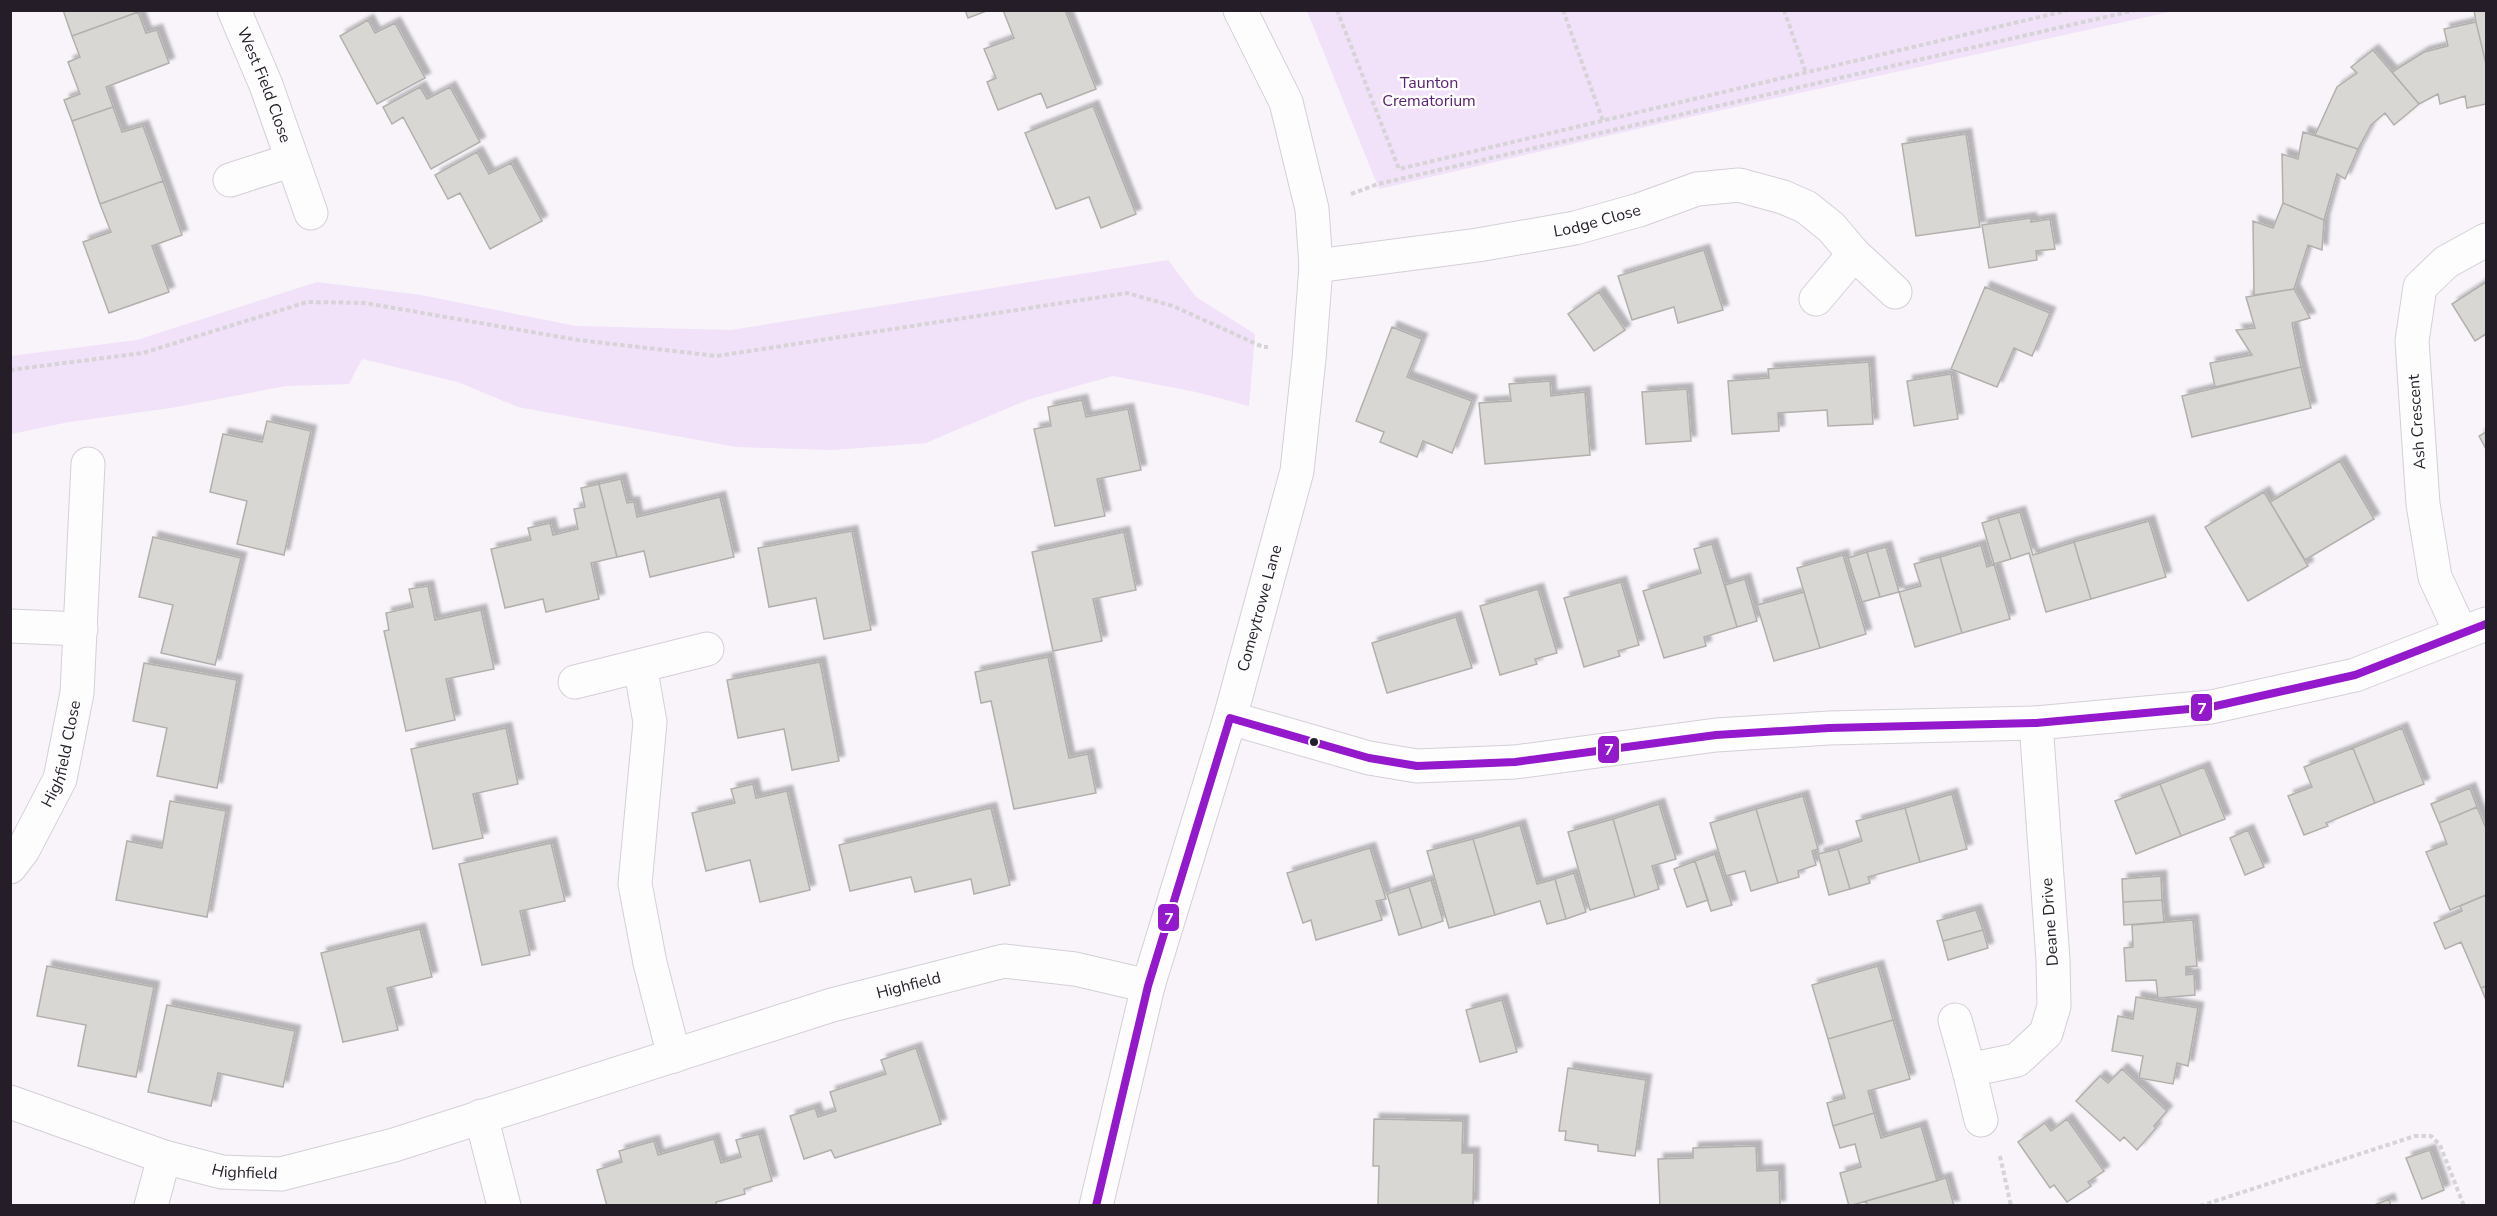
<svg xmlns="http://www.w3.org/2000/svg" width="2497" height="1216" font-family="'Nunito Sans',sans-serif">
	<style>
		.green { fill: #f1e1f9 }
		.building { fill: #d9d7d3; stroke: #b2b0ac; stroke-width: 1.5; filter: url(#shadow) }
		.lines { fill: none; stroke-linecap: round; stroke-linejoin: round }
		.street-casing { stroke: #d4cfd7; stroke-width: 35 }
		.path { stroke: #d6d4d7; stroke-width: 4; stroke-dasharray: 4.5 3; stroke-linecap: butt }
		.street { stroke: #fefdfe; stroke-width: 33 }
		.bus-1-casing { stroke: #fff; stroke-width: 12 }
		.bus-1 { stroke: #9419cc; stroke-width: 8 }
		.bus-dot { fill: #251e29; stroke: #fff; stroke-width: 2 }
		.labels { text-anchor: middle; dominant-baseline: central; stroke-width: 5; stroke-linejoin: round; paint-order: stroke }
		.park-label { font-size: 16px; fill: #5a2272; stroke: #fff }
		.street-label { font-size: 16px; fill: #251e29; stroke: #fff }
		.line-badge { stroke: #fff; stroke-width: 2 }
		.badge-label { font-size: 16px; text-anchor: middle; font-weight: bold; fill: #fff }
	</style>
	<defs>
		<filter id="shadow"><feDropShadow dx="5.5" dy="-5.5" stdDeviation="1.5" flood-color="#0004"/></filter>
	</defs>
	<rect width="100%" height="100%" fill="#f8f4fa"/>
	<path class="green" d="M 1307,11 L 2174,11 L 1676,120 L 1379,189 Z
		M 1168,260 L 1196,297 L 1255,334 L 1249,406 L 1196,392 L 1113,376 L 1027,400 L 926,443 L 832,450 L 736,447 L 518,407 L 458,382 L 362,359 L 349,384 L 286,386 L 171,408 L 69,422 L 11,434 L 11,356 L 137,340 L 317,282 L 421,295 L 576,326 L 731,330 Z"/>
	<path class="building" d="M 63,10 L 137,10 L 138,12 L 72,36 Z
		M 965,10 L 989,10 L 968,18 Z
		M 1003,10 L 1065,10 L 1096,89 L 1047,108 L 1041,93 L 998,110 L 987,82 L 996,78 L 984,49 L 1014,38 Z
		M 2474,10 L 2486,10 L 2486,64 L 2476,22 Z
		M 138,12 L 146,33 L 157,30 L 169,63 L 106,87 L 113,107 L 72,121 L 64,100 L 80,94 L 68,62 L 80,57 L 72,36 Z
		M 368,20 L 375,33 L 395,23 L 425,78 L 377,104 L 340,36 Z
		M 2476,22 L 2486,64 L 2486,104 L 2467,108 L 2465,96 L 2440,104 L 2438,94 L 2419,104 L 2392,72 L 2424,52 L 2448,46 L 2444,29 Z
		M 2373,50 L 2419,104 L 2394,125 L 2385,113 L 2371,125 L 2358,149 L 2315,135 L 2337,87 L 2357,73 L 2351,67 Z
		M 420,87 L 427,99 L 450,87 L 480,142 L 431,169 L 403,117 L 392,124 L 383,107 Z
		M 1093,106 L 1136,214 L 1101,228 L 1089,197 L 1056,209 L 1025,133 Z
		M 113,107 L 122,132 L 143,126 L 163,181 L 100,204 L 72,121 Z
		M 2303,132 L 2358,149 L 2345,179 L 2337,174 L 2324,220 L 2283,203 L 2282,154 L 2298,159 Z
		M 1966,134 L 1980,227 L 1916,236 L 1902,144 Z
		M 477,152 L 489,174 L 511,163 L 542,221 L 490,249 L 460,193 L 448,199 L 435,175 Z
		M 163,181 L 182,235 L 152,246 L 169,292 L 109,313 L 83,242 L 111,232 L 100,204 Z
		M 2283,203 L 2324,220 L 2322,250 L 2308,245 L 2294,289 L 2254,295 L 2253,221 L 2273,228 Z
		M 2031,218 L 2031,222 L 2050,219 L 2055,249 L 2036,251 L 2037,260 L 1989,268 L 1982,225 Z
		M 1704,250 L 1723,310 L 1678,323 L 1674,307 L 1632,320 L 1618,276 Z
		M 2486,282 L 2486,334 L 2475,341 L 2452,304 Z
		M 1985,287 L 2050,313 L 2032,356 L 2014,348 L 1997,387 L 1951,369 Z
		M 2294,289 L 2310,318 L 2292,323 L 2301,367 L 2215,387 L 2210,363 L 2252,355 L 2236,330 L 2255,328 L 2246,297 Z
		M 1599,292 L 1625,330 L 1594,351 L 1568,314 Z
		M 1392,327 L 1422,339 L 1407,377 L 1472,401 L 1452,453 L 1423,441 L 1417,457 L 1380,442 L 1384,432 L 1356,421 Z
		M 1869,362 L 1873,424 L 1828,426 L 1827,410 L 1778,413 L 1779,431 L 1732,434 L 1728,381 L 1769,378 L 1768,369 Z
		M 2301,367 L 2311,408 L 2192,437 L 2182,396 Z
		M 1951,374 L 1958,419 L 1914,426 L 1907,381 Z
		M 1550,381 L 1551,396 L 1585,392 L 1590,455 L 1485,464 L 1479,403 L 1511,401 L 1509,384 Z
		M 1687,389 L 1691,441 L 1646,444 L 1642,392 Z
		M 1082,400 L 1086,417 L 1128,409 L 1141,470 L 1097,479 L 1105,516 L 1055,526 L 1034,429 L 1051,426 L 1048,407 Z
		M 267,421 L 311,431 L 284,555 L 237,544 L 247,501 L 210,492 L 223,434 L 262,442 Z
		M 2486,432 L 2486,449 L 2479,436 Z
		M 2340,461 L 2374,519 L 2305,560 L 2270,502 Z
		M 621,479 L 627,503 L 634,502 L 637,517 L 720,497 L 734,557 L 650,577 L 644,551 L 617,557 L 599,484 Z
		M 599,484 L 617,557 L 591,563 L 599,599 L 546,612 L 543,599 L 505,608 L 491,549 L 531,540 L 528,528 L 550,523 L 553,535 L 578,529 L 574,509 L 585,507 L 581,488 Z
		M 2264,492 L 2308,566 L 2248,601 L 2205,527 Z
		M 2020,512 L 2033,555 L 2074,542 L 2091,599 L 2046,612 L 2029,553 L 2011,559 L 1998,518 Z
		M 1998,518 L 2011,559 L 1994,564 L 1982,523 Z
		M 2149,521 L 2166,577 L 2091,599 L 2074,542 Z
		M 852,531 L 871,630 L 824,639 L 816,598 L 769,607 L 758,548 Z
		M 1124,532 L 1136,590 L 1093,599 L 1102,641 L 1053,651 L 1032,552 Z
		M 153,537 L 241,558 L 215,665 L 161,653 L 173,605 L 139,597 Z
		M 1712,544 L 1737,627 L 1704,637 L 1706,646 L 1664,658 L 1643,591 L 1701,573 L 1694,549 Z
		M 1981,545 L 1987,567 L 1994,564 L 2010,619 L 1962,633 L 1940,557 Z
		M 1886,547 L 1899,592 L 1880,597 L 1867,552 Z
		M 1867,552 L 1880,597 L 1862,602 L 1848,558 Z
		M 1843,555 L 1866,634 L 1820,648 L 1797,568 Z
		M 1940,557 L 1962,633 L 1915,647 L 1899,592 L 1921,586 L 1914,564 Z
		M 1745,579 L 1757,621 L 1737,627 L 1725,585 Z
		M 1621,582 L 1639,645 L 1618,651 L 1620,656 L 1584,667 L 1564,598 Z
		M 428,586 L 435,620 L 481,610 L 494,669 L 446,679 L 455,720 L 406,731 L 384,631 L 389,630 L 386,613 L 413,607 L 409,589 Z
		M 1538,589 L 1557,653 L 1535,659 L 1537,664 L 1500,675 L 1480,606 Z
		M 1804,592 L 1820,648 L 1774,661 L 1757,605 Z
		M 1456,617 L 1472,668 L 1387,693 L 1372,643 Z
		M 1048,657 L 1069,758 L 1088,754 L 1096,793 L 1014,809 L 991,701 L 981,703 L 975,672 Z
		M 820,662 L 839,761 L 792,770 L 784,729 L 738,738 L 727,680 Z
		M 144,663 L 237,680 L 217,788 L 157,776 L 167,728 L 133,721 Z
		M 506,728 L 518,784 L 473,794 L 483,838 L 433,849 L 411,749 Z
		M 2402,728 L 2424,784 L 2375,803 L 2353,748 Z
		M 2353,748 L 2375,803 L 2326,823 L 2328,826 L 2304,835 L 2288,796 L 2312,787 L 2304,767 Z
		M 2204,767 L 2225,819 L 2181,836 L 2160,784 Z
		M 753,784 L 756,798 L 787,791 L 810,890 L 760,902 L 750,860 L 706,871 L 692,813 L 735,803 L 731,789 Z
		M 2160,784 L 2181,836 L 2136,854 L 2115,801 Z
		M 2470,788 L 2477,807 L 2439,823 L 2431,804 Z
		M 1952,794 L 1967,849 L 1920,862 L 1905,808 Z
		M 1803,796 L 1818,849 L 1812,851 L 1816,865 L 1798,871 L 1799,877 L 1778,883 L 1756,809 Z
		M 170,801 L 226,811 L 207,917 L 116,900 L 127,841 L 162,848 Z
		M 1659,804 L 1676,859 L 1652,866 L 1659,889 L 1635,897 L 1613,819 Z
		M 2477,807 L 2486,828 L 2486,895 L 2450,910 L 2426,852 L 2447,844 L 2439,823 Z
		M 991,808 L 1010,885 L 974,894 L 971,879 L 915,892 L 911,877 L 850,891 L 839,845 Z
		M 1905,808 L 1920,862 L 1868,877 L 1870,883 L 1850,889 L 1838,849 L 1862,841 L 1856,821 Z
		M 1756,809 L 1778,883 L 1751,891 L 1745,871 L 1726,876 L 1710,823 Z
		M 1613,819 L 1635,897 L 1590,910 L 1568,832 Z
		M 1520,825 L 1537,884 L 1555,879 L 1566,919 L 1547,924 L 1540,901 L 1495,915 L 1473,839 Z
		M 2248,830 L 2264,867 L 2245,875 L 2230,838 Z
		M 1473,839 L 1495,915 L 1449,928 L 1427,851 Z
		M 551,843 L 565,901 L 520,911 L 530,955 L 482,965 L 459,864 Z
		M 1370,848 L 1386,899 L 1376,901 L 1382,920 L 1316,940 L 1311,920 L 1303,923 L 1287,873 Z
		M 1838,849 L 1850,889 L 1829,895 L 1818,854 Z
		M 1715,854 L 1732,905 L 1711,911 L 1695,861 Z
		M 1695,861 L 1708,900 L 1687,907 L 1674,869 Z
		M 1574,873 L 1586,912 L 1566,919 L 1555,879 Z
		M 2161,876 L 2162,900 L 2123,902 L 2122,879 Z
		M 1431,880 L 1443,921 L 1422,928 L 1409,887 Z
		M 1409,887 L 1422,928 L 1399,935 L 1387,894 Z
		M 2486,895 L 2486,986 L 2481,988 L 2461,942 L 2445,949 L 2434,923 L 2462,911 L 2460,906 Z
		M 2162,900 L 2164,922 L 2124,925 L 2123,902 Z
		M 1976,910 L 1983,930 L 1943,941 L 1937,921 Z
		M 2193,920 L 2197,966 L 2186,967 L 2186,975 L 2194,974 L 2195,995 L 2158,998 L 2156,980 L 2126,981 L 2124,948 L 2133,947 L 2132,925 Z
		M 420,929 L 432,977 L 387,988 L 398,1030 L 343,1042 L 321,953 Z
		M 1983,930 L 1988,948 L 1948,960 L 1943,941 Z
		M 47,966 L 154,987 L 136,1077 L 78,1066 L 86,1025 L 37,1016 Z
		M 1878,966 L 1893,1020 L 1828,1039 L 1812,985 Z
		M 2486,986 L 2486,1000 L 2481,988 Z
		M 2136,997 L 2198,1008 L 2188,1066 L 2177,1063 L 2173,1084 L 2139,1078 L 2143,1056 L 2112,1051 L 2118,1016 L 2133,1019 Z
		M 1502,1000 L 1517,1052 L 1480,1062 L 1466,1010 Z
		M 167,1005 L 295,1031 L 283,1087 L 218,1073 L 211,1106 L 148,1092 Z
		M 1893,1020 L 1910,1079 L 1868,1091 L 1874,1113 L 1833,1126 L 1827,1103 L 1845,1098 L 1828,1039 Z
		M 916,1048 L 941,1124 L 835,1158 L 831,1150 L 804,1159 L 790,1116 L 815,1108 L 818,1117 L 836,1111 L 830,1092 L 886,1074 L 881,1060 Z
		M 1568,1068 L 1646,1080 L 1635,1156 L 1598,1151 L 1598,1145 L 1565,1140 L 1566,1131 L 1559,1131 Z
		M 2122,1069 L 2167,1111 L 2154,1126 L 2156,1128 L 2137,1150 L 2124,1137 L 2120,1141 L 2076,1101 L 2100,1076 L 2108,1083 Z
		M 1874,1113 L 1881,1138 L 1921,1126 L 1937,1181 L 1849,1206 L 1840,1173 L 1861,1167 L 1855,1144 L 1840,1148 L 1833,1126 Z
		M 1374,1119 L 1463,1121 L 1462,1153 L 1474,1153 L 1473,1206 L 1378,1206 L 1379,1166 L 1373,1166 Z
		M 2067,1119 L 2104,1171 L 2088,1182 L 2091,1186 L 2067,1202 L 2054,1185 L 2050,1188 L 2018,1142 L 2045,1123 L 2051,1131 Z
		M 759,1134 L 772,1181 L 744,1189 L 745,1194 L 716,1202 L 717,1206 L 607,1206 L 597,1170 L 622,1162 L 619,1151 L 654,1141 L 658,1155 L 714,1139 L 721,1163 L 741,1157 L 736,1140 Z
		M 1756,1146 L 1757,1171 L 1779,1170 L 1780,1206 L 1660,1206 L 1658,1159 L 1693,1158 L 1693,1148 Z
		M 2430,1150 L 2444,1190 L 2422,1199 L 2406,1158 Z
		M 1946,1178 L 1954,1206 L 1867,1206 L 1866,1201 Z
		M 2389,1199 L 2391,1206 L 2372,1206 Z"/>
	<g class="lines">
		<defs>
			<g id="street">
				<path id="s1" d="M 234,10 L 266,85 L 311,213"/>
				<path d="M 230,180 L 292,160"/>
				<path d="M 1854,254 L 1895,292"/>
				<path id="s2" d="M 1316,266 L 1478,245 L 1575,228 L 1639,210 L 1697,189 L 1739,185 L 1783,197 L 1806,207 L 1831,227 L 1854,254 L 1816,299"/>
				<path d="M 10,626 L 81,629"/>
				<path d="M 2461,633 L 2435,577 L 2423,504 L 2412,341 L 2420,287 L 2446,262 L 2486,240"/>
				<path d="M 640,666 L 650,722 L 635,884 L 650,963 L 674,1056"/>
				<path d="M 575,682 L 707,649"/>
				<path d="M 1230,718 L 1369,758 L 1417,766 L 1515,762 L 1716,735 L 1829,728 L 2036,723 L 2211,707 L 2355,675 L 2486,624"/>
				<path id="s3" d="M 10,867 L 23,850 L 60,779 L 77,693 L 88,464"/>
				<path d="M 1955,1020 L 1969,1070"/>
				<path id="s4" d="M 10,1102 L 164,1157 L 222,1172 L 281,1174 L 394,1145 L 832,1005 L 1004,961 L 1075,969 L 1148,986"/>
				<path d="M 481,1116 L 504,1206"/>
				<path d="M 1981,1120 L 1969,1070 L 2017,1060 L 2046,1033 L 2054,1006 L 2053,960 L 2036,723"/>
				<path d="M 151,1206 L 164,1157"/>
				<path id="s5" d="M 1096,1206 L 1148,986 L 1230,718 L 1297,471 L 1309,359 L 1316,266 L 1312,209 L 1286,102 L 1240,10"/>
			</g>
		</defs>
		<use href="#street" class="street-casing"/>
		<path class="path" d="M 1337,10 L 1399,169 L 2069,10
			M 1563,10 L 1603,121
			M 1784,10 L 1806,73
			M 1351,194 L 1378,184 L 2136,10
			M 10,370 L 143,353 L 307,302 L 365,303 L 578,340 L 717,356 L 1127,293 L 1173,306 L 1263,347 L 1268,347
			M 2000,1156 L 2011,1206
			M 2200,1206 L 2415,1136 L 2431,1136 L 2440,1145 L 2464,1206"/>
		<use href="#street" class="street"/>
		<defs>
			<path id="bus-1" d="M 1096,1206 L 1148,986 L 1230,718 L 1369,758 L 1417,766 L 1515,762 L 1716,735 L 1829,728 L 2036,723 L 2211,707 L 2355,675 L 2486,624"/>
		</defs>
		<use href="#bus-1" class="bus-1-casing"/>
		<use href="#bus-1" class="bus-1"/>
	</g>
	<circle class="bus-dot" cx="1314" cy="742" r="5"/>
	<g class="labels">
		<g class="park-label">
			<text x="1429" y="83">Taunton<tspan x="1429" dy="18">Crematorium</tspan></text>
		</g>
		<g class="street-label">
			<text stroke="none"><textPath href="#s1" startOffset="81">West Field Close</textPath></text>
			<text stroke="none"><textPath href="#s2" startOffset="285">Lodge Close</textPath></text>
			<text transform="translate(2417 422) rotate(-94)">Ash Crescent</text>
			<text stroke="none"><textPath href="#s5" startOffset="620">Comeytrowe Lane</textPath></text>
			<text stroke="none"><textPath href="#s3" startOffset="126">Highfield Close</textPath></text>
			<text transform="translate(2050 922) rotate(-94)">Deane Drive</text>
			<text stroke="none"><textPath href="#s4" startOffset="938">Highfield</textPath></text>
			<text stroke="none"><textPath href="#s4" startOffset="246">Highfield</textPath></text>
		</g>
	</g>
	<g class="line-badge">
		<rect x="2190" y="693" width="23" height="29" rx="6" fill="#9419cc"/>
		<rect x="1597" y="735" width="23" height="29" rx="6" fill="#9419cc"/>
		<rect x="1157" y="903" width="23" height="29" rx="6" fill="#9419cc"/>
	</g>
	<g class="badge-label">
		<text x="2202" y="714">7</text>
		<text x="1609" y="755">7</text>
		<text x="1169" y="924">7</text>
	</g>
	<rect width="2497" height="1216" fill="none" stroke="#251e29" stroke-width="24"/>
</svg>
